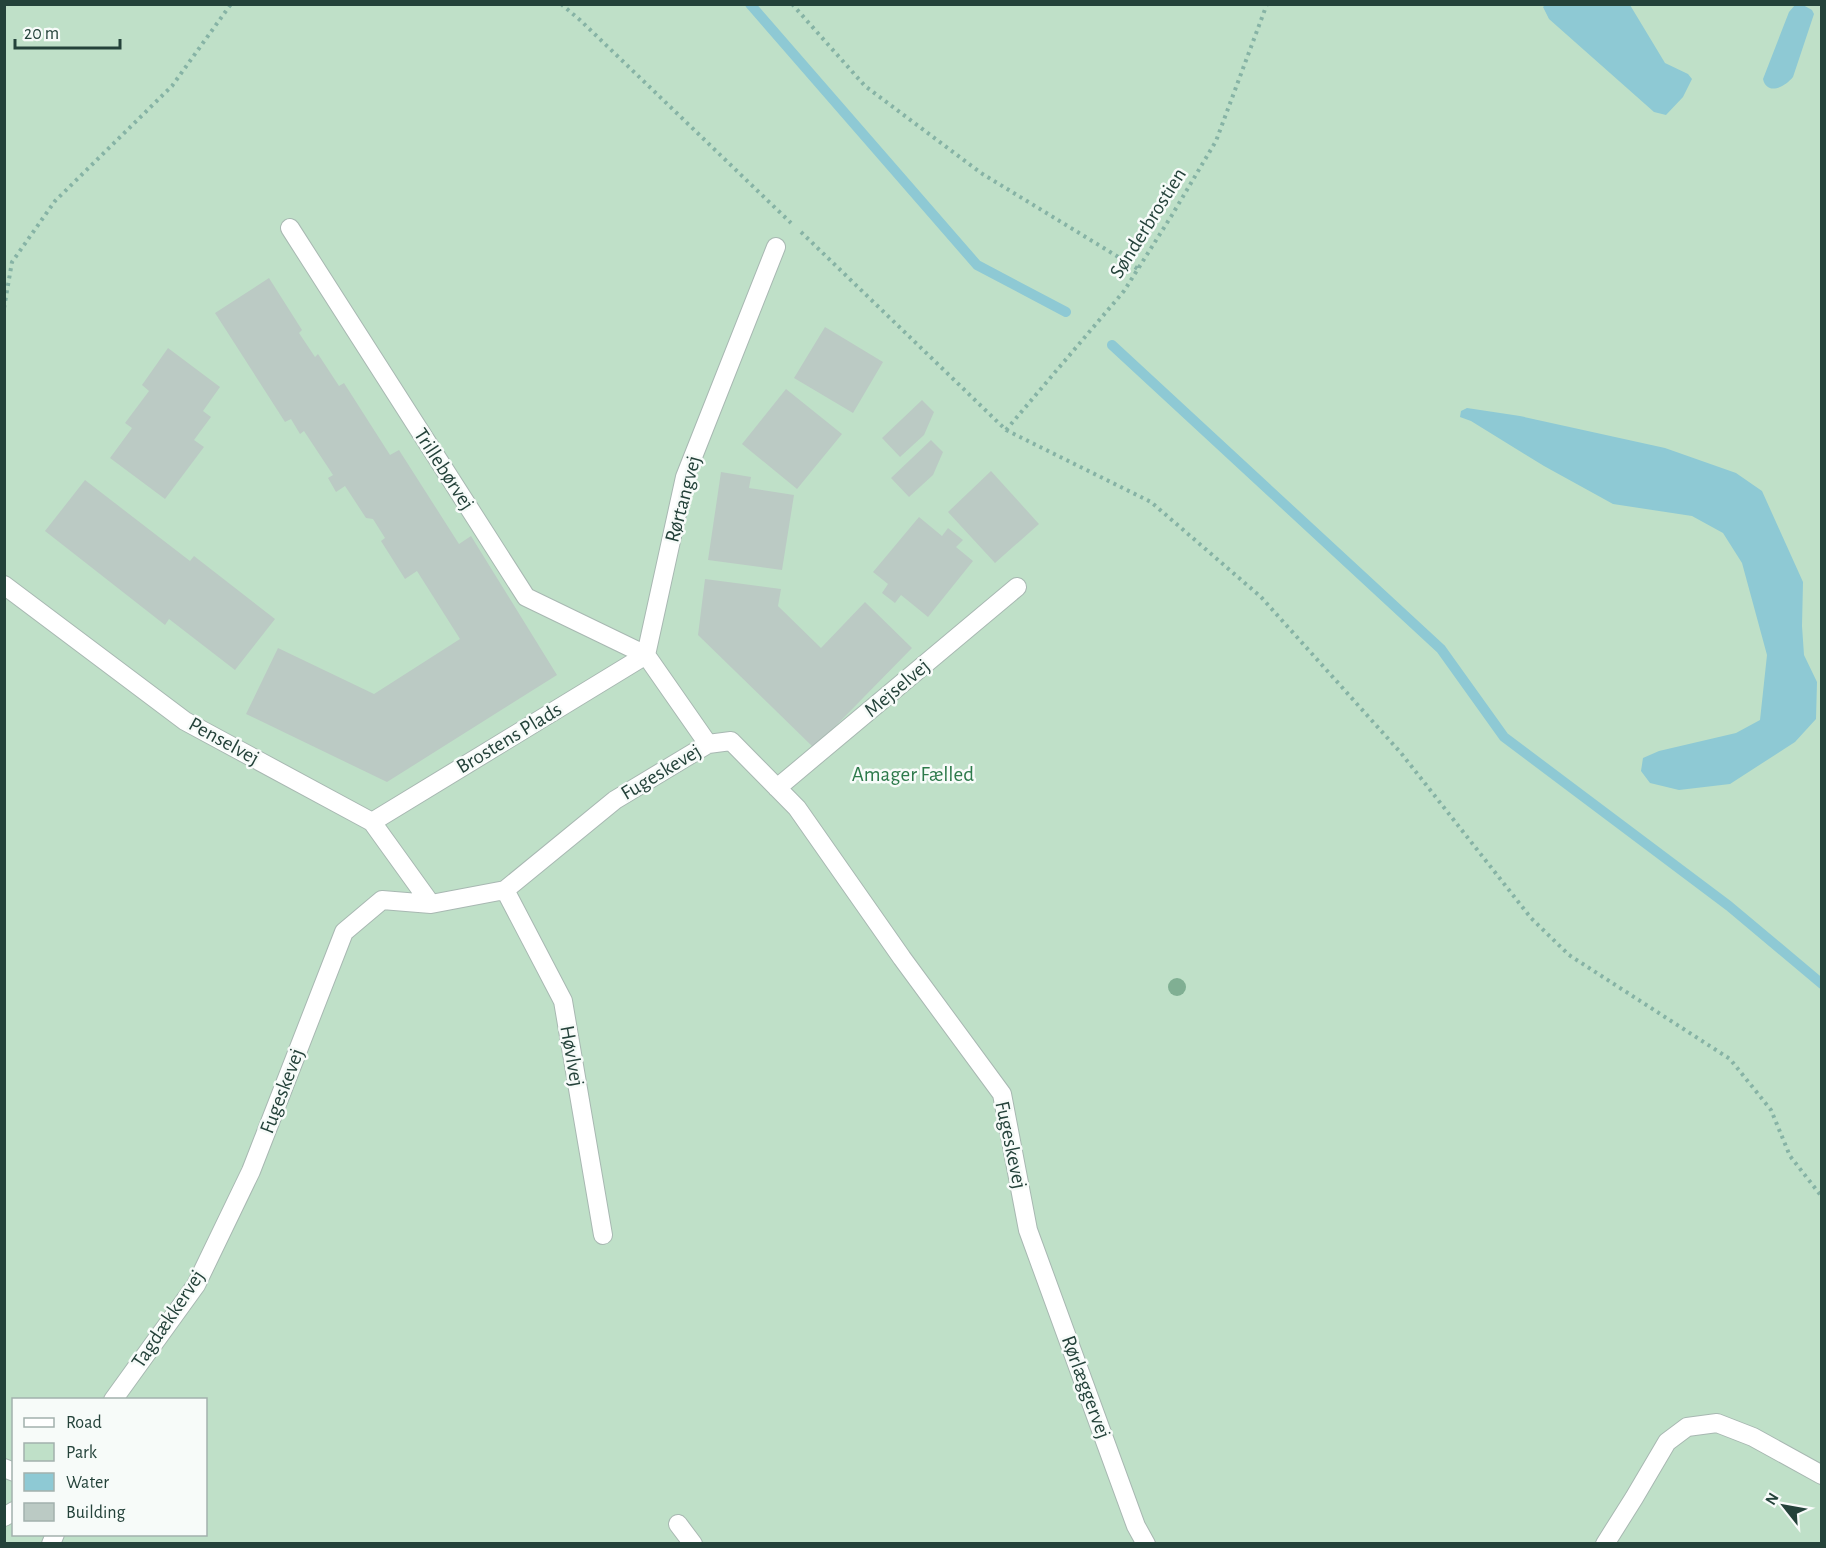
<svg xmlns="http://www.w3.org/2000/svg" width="1826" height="1548" font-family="'Alegreya Sans',sans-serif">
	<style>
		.green { fill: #bfe0c8; fill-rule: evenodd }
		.water { fill: #8ec9d4 }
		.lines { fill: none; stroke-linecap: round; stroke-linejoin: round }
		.stream { stroke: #8ec9d4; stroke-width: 10 }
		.building { fill: #bbcac4 }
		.street-casing { stroke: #a8b8b2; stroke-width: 20 }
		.path { stroke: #86b3a5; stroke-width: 4; stroke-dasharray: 3 4.5; stroke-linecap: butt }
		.street { stroke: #fff; stroke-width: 18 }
		.tree { fill: #80af93 }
		.labels { text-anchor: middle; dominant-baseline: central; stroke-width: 5; stroke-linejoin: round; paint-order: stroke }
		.street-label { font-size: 21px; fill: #24423a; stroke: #f7fbf9 }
		.park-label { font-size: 21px; fill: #2d7a4b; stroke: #f7fbf9 }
	</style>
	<rect width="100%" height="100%" fill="#e6efeb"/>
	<path class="green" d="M 5,5 L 1821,5 L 1821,1543 L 5,1544 ZM 14,1400 L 206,1400 L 206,1534 L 14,1534 Z"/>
	<path class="water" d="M 1546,4 L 1630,5 L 1665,63 L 1688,74 L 1692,79 L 1683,97 L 1666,115 L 1654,112 L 1549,19 L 1543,7 Z
		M 1795,5 L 1803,5 L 1812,10 L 1814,14 L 1793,77 C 1785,87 1767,96 1763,79 L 1789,12 Z
		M 1467,408 L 1520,416 L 1665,448 L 1736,473 L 1762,491 L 1803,582 L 1802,626 L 1804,655 L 1817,682 L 1816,719 L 1795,742 L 1730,784 L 1679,790 L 1650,783 L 1641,771 L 1643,758 L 1659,751 L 1736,733 L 1760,720 L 1767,655 L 1742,563 L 1723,533 L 1692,516 L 1613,504 L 1544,466 L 1471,421 L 1460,417 L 1461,411 Z"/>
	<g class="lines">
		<path class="stream" d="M 750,4 L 977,265 L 1066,312
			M 1112,345 L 1441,649 L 1504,737 L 1729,906 L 1822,984"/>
	</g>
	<path class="building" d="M 269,278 L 302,330 L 299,333 L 315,357 L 318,354 L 339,386 L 344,383 L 390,455 L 399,450 L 459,544 L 471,536 L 557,675 L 387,782 L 246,714 L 278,648 L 374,694 L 460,639 L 417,571 L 405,579 L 381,541 L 385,538 L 373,519 L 366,518 L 345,486 L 336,492 L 328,478 L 333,475 L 304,431 L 300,434 L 291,419 L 285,422 L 215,313 Z
		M 825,327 L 883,362 L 853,413 L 794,378 Z
		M 168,348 L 220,387 L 203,411 L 211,417 L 194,440 L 204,447 L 165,499 L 110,458 L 132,428 L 125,423 L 149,391 L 142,385 Z
		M 786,389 L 842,434 L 797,489 L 742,444 Z
		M 922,400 L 934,412 L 924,435 L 900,457 L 882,438 Z
		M 931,440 L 943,452 L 933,475 L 909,497 L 891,478 Z
		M 991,471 L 1039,524 L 995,563 L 948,512 Z
		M 721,472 L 751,477 L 749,488 L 794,495 L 782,570 L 708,560 Z
		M 85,480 L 190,561 L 194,556 L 275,619 L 235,670 L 169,619 L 165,625 L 45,531 Z
		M 919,517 L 942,536 L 948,528 L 963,540 L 956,547 L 973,561 L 928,617 L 901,595 L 895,603 L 882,593 L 888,584 L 873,572 Z
		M 705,579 L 781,589 L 778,606 L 821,648 L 865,602 L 912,648 L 814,748 L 698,635 Z"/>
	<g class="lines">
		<defs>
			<path id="street" d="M 290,228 L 526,597 L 646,655
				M 4,585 L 185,721 L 372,822 L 431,904
				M 708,744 L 646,655 L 685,477 L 776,247
				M 777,788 L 1017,587
				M 372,822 L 646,655
				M 505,890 L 563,1001 L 603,1235
				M 113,1400 L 196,1285 L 251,1171 L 344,932 L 382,900 L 431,904 L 505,890 L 615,800 L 708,744 L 731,741 L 797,808 L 902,958 L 1002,1094 L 1028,1230 L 1136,1526 L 1146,1544
				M 4,1468 L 14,1472
				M 4,1517 L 14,1511
				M 678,1524 L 693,1544
				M 51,1544 L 55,1534
				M 1605,1544 L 1634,1498 L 1667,1442 L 1687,1427 L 1717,1423 L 1753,1437 L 1822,1475"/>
		</defs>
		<use href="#street" class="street-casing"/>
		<path class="path" d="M 561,4 L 580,20 L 791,223
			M 792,4 L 865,86 L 981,173 L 1138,269
			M 801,232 L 1006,430 L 1151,502 L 1261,597 L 1401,753 L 1531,918 L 1569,955 L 1730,1059 L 1771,1110 L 1790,1156 L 1822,1197
			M 4,308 L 12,262 L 55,201 L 172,86 L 231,4
			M 1006,430 L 1124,291 L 1172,215 L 1216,141 L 1267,4"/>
		<use href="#street" class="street"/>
	</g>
	<circle class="tree" cx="1177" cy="987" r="9"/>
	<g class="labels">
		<g class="street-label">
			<text transform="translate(1148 223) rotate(-58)">Sønderbrostien</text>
			<text transform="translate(444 469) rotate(57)">Trillebørvej</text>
			<text transform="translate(683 499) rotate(-75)">Rørtangvej</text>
			<text transform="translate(897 688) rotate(-40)">Mejselvej</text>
			<text transform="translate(509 738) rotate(-31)">Brostens Plads</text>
			<text transform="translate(224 741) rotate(29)">Penselvej</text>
			<text transform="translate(661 772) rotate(-31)">Fugeskevej</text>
			<text transform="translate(572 1056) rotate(80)">Høvlvej</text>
			<text transform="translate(282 1091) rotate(-69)">Fugeskevej</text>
			<text transform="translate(1011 1145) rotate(78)">Fugeskevej</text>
			<text transform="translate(168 1319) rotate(-56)">Tagdækkervej</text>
			<text transform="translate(1086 1387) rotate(70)">Rørlæggervej</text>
		</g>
		<g class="park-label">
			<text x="913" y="774">Amager Fælled</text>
		</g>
	</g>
	<rect width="1826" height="1548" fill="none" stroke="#24423a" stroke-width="12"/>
	<rect x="12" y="1398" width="195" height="138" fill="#f7fbf9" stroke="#a3b1ad" stroke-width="1.5"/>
	<rect x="24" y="1418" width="30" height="9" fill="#ffffff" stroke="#a3b1ad" stroke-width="1.5"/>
	<text x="66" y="1428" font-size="18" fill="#24423a">Road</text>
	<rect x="24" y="1443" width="30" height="18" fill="#bfe0c8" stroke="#a3b1ad" stroke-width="1.5"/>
	<text x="66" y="1458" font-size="18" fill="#24423a">Park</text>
	<rect x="24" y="1473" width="30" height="18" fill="#8ec9d4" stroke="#a3b1ad" stroke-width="1.5"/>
	<text x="66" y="1488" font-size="18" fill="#24423a">Water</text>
	<rect x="24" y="1503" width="30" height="18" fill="#bbcac4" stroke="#a3b1ad" stroke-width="1.5"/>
	<text x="66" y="1518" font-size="18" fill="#24423a">Building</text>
	<g transform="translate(1784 1506) rotate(301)" stroke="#f7fbf9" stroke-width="4.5" paint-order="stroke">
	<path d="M0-4.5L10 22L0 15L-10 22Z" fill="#24423a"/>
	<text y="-9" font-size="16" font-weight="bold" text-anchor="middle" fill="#24423a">N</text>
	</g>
	<path d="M15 39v9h105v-9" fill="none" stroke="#24423a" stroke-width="3"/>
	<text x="24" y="39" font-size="18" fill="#24423a" stroke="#f7fbf9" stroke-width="4.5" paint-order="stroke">20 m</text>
</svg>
